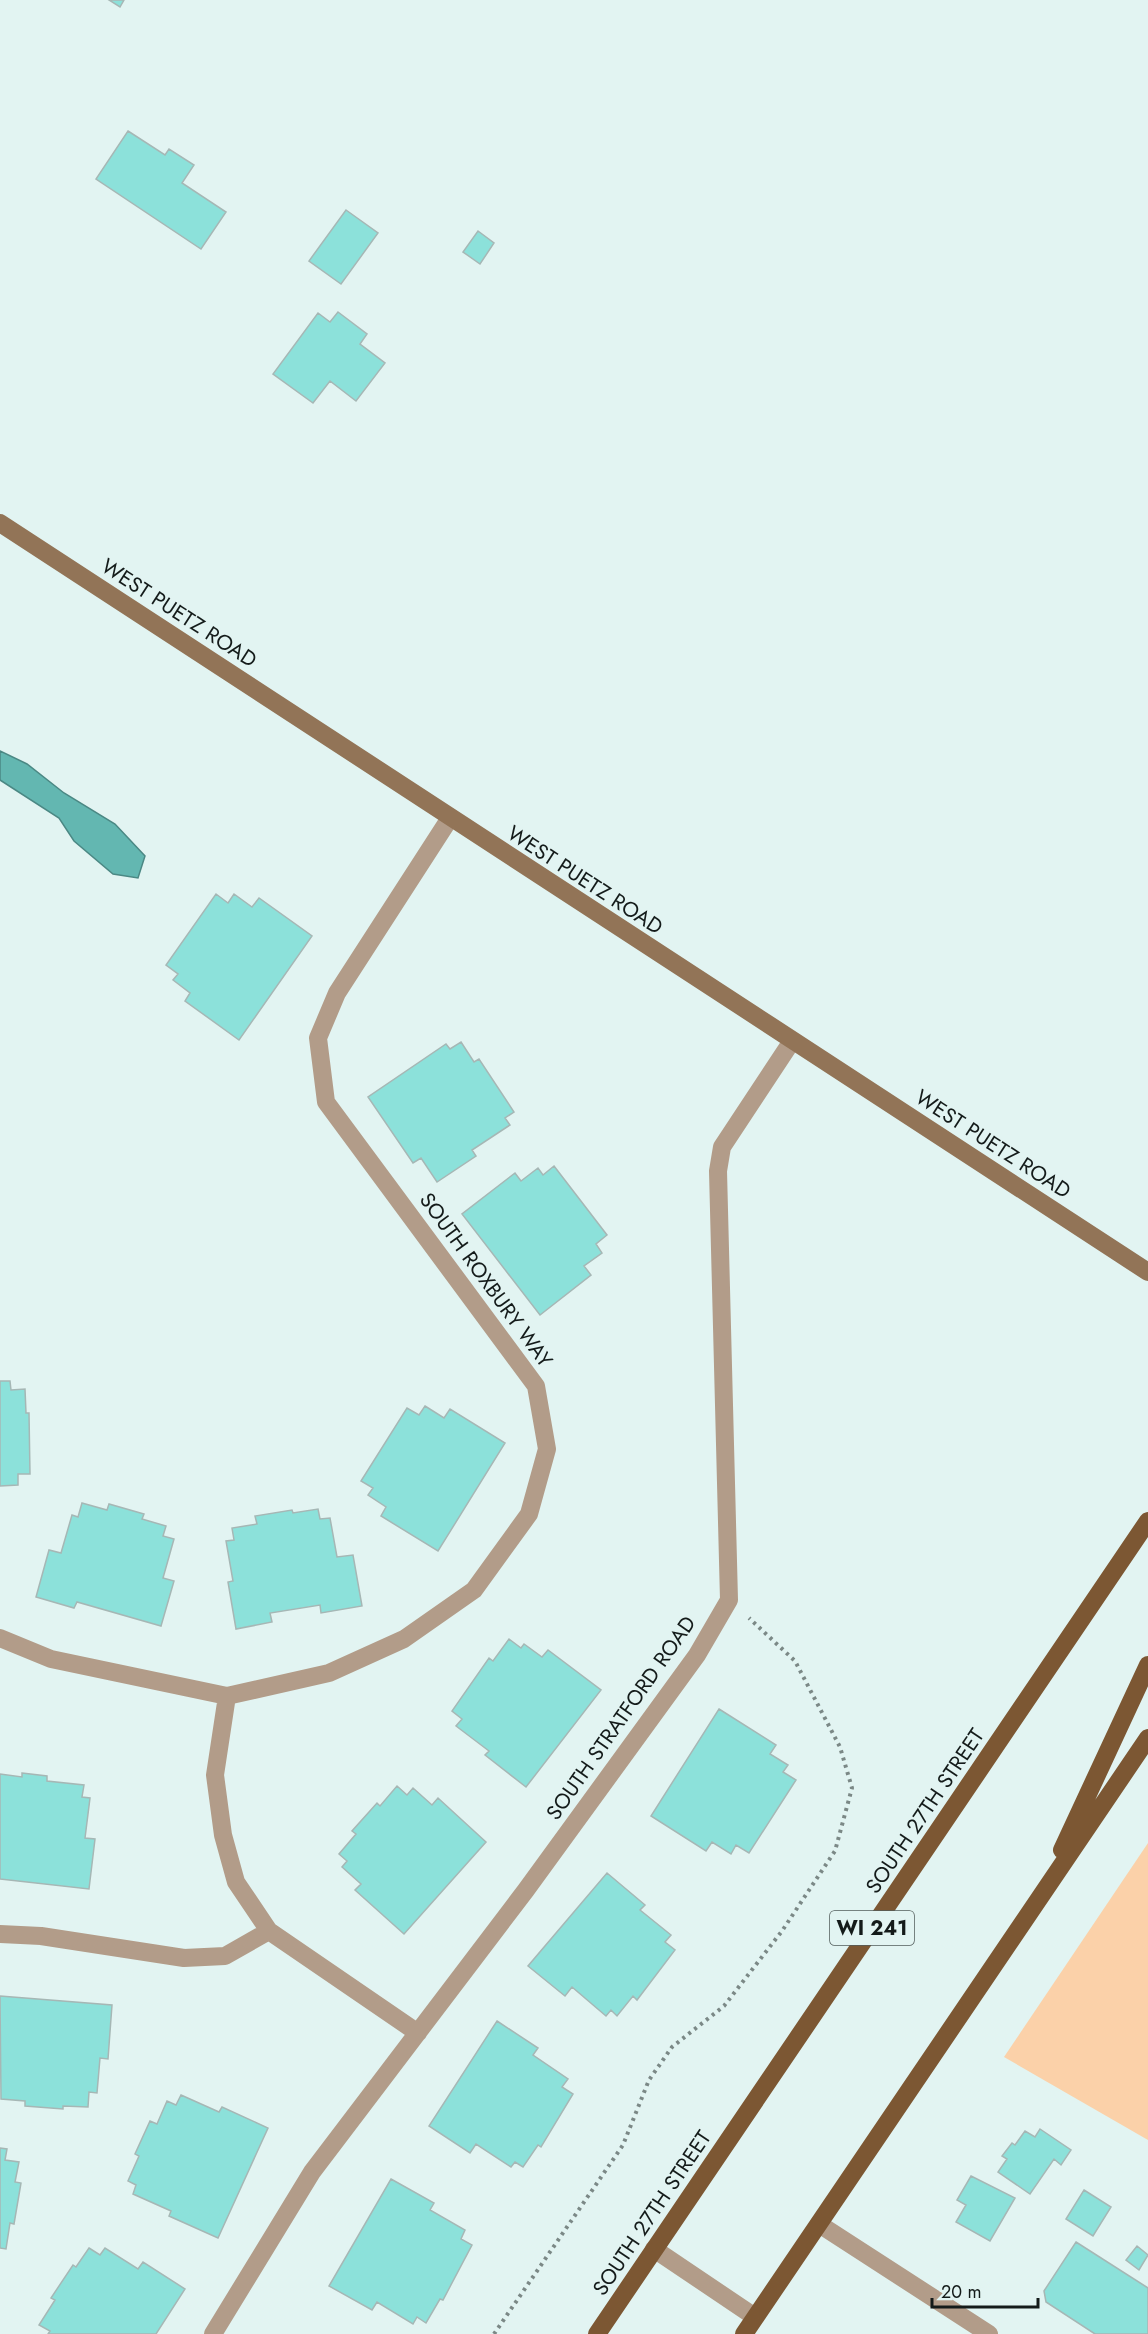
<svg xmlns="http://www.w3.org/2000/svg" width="1148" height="2334" font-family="Jost,sans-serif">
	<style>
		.green { fill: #fbd1a9 }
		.water { fill: #63b7b1; stroke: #4b8884; stroke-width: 1.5 }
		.building { fill: #8ce1da; stroke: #a6b7b5; stroke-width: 1.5 }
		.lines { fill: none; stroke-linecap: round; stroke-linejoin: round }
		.path { stroke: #7b8886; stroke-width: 4; stroke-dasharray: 3 4.5; stroke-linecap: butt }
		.lane { stroke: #b29c89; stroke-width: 18 }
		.street { stroke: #b29c89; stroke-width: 18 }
		.secondary { stroke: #927457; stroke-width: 18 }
		.primary { stroke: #7c5733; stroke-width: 18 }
		.labels { text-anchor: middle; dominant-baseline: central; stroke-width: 4.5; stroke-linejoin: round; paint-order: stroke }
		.shield { fill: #e2f4f2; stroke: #525c5b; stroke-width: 1.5 }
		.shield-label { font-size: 20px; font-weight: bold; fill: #141b1a }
		.street-label { font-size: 21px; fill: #141b1a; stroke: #e2f4f2 }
	</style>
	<rect width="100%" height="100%" fill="#e2f4f2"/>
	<path class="green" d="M 1148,1843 L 1148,2140 L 1004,2057 Z"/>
	<path class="water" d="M 0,751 L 27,764 L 64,793 L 115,824 L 145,856 L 138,878 L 113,874 L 74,841 L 59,818 L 0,780 Z"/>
	<path class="building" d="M 109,0 L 124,0 L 120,7 Z
		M 128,131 L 165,155 L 169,149 L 194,165 L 182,183 L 226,212 L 201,249 L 96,179 Z
		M 346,210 L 378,233 L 341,284 L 309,261 Z
		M 478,231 L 494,243 L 480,264 L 463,252 Z
		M 338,312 L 367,334 L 360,344 L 385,363 L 356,401 L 330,381 L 313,403 L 273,374 L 318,313 L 330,322 Z
		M 216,894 L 228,903 L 234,894 L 252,907 L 259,898 L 312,936 L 239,1040 L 185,1001 L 190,993 L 173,980 L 178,974 L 166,965 Z
		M 461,1042 L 474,1062 L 479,1059 L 514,1112 L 505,1118 L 510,1125 L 472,1150 L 476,1156 L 437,1182 L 421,1158 L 413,1163 L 368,1097 L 446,1044 L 450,1049 Z
		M 554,1166 L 607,1235 L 596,1244 L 602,1253 L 584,1266 L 591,1275 L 540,1315 L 462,1214 L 515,1173 L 521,1181 L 538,1168 L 543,1175 Z
		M 0,1381 L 10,1381 L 11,1390 L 25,1389 L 26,1413 L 29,1413 L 30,1474 L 18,1474 L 18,1485 L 0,1486 Z
		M 425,1406 L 444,1418 L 450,1409 L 505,1443 L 438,1551 L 381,1516 L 386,1507 L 368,1495 L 373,1488 L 361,1481 L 407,1408 L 419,1415 Z
		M 82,1503 L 107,1510 L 109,1504 L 144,1514 L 142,1519 L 166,1526 L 163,1536 L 174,1539 L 163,1578 L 174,1581 L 161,1626 L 77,1602 L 74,1608 L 36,1597 L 49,1550 L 61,1553 L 72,1515 L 78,1517 Z
		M 318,1509 L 320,1519 L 330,1518 L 337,1557 L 353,1555 L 362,1606 L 321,1613 L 320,1605 L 270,1613 L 272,1622 L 236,1629 L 228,1582 L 233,1581 L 226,1541 L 234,1540 L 232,1528 L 257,1524 L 255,1516 L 292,1510 L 293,1513 Z
		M 509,1639 L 521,1648 L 524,1644 L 542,1657 L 548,1650 L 601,1690 L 526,1787 L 485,1755 L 489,1751 L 456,1726 L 462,1719 L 452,1711 L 489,1658 L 493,1661 Z
		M 719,1709 L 776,1745 L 770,1754 L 788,1765 L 783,1772 L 796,1780 L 749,1853 L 736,1845 L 731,1854 L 712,1842 L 706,1851 L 651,1816 Z
		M 22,1773 L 47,1776 L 47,1781 L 84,1785 L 82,1797 L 90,1798 L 85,1838 L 95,1839 L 89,1889 L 0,1879 L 0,1774 L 22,1777 Z
		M 397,1786 L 407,1795 L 413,1788 L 432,1805 L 438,1798 L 486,1842 L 404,1934 L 355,1890 L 361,1884 L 342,1867 L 347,1861 L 339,1854 L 356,1834 L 352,1831 L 377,1803 L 380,1806 Z
		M 607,1873 L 645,1905 L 640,1910 L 671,1935 L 665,1942 L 675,1950 L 637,2000 L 633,1996 L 617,2016 L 611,2010 L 606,2016 L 572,1987 L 565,1996 L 528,1966 Z
		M 0,1996 L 112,2005 L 108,2059 L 100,2058 L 97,2093 L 89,2092 L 88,2107 L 63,2106 L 63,2109 L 25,2106 L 25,2101 L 1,2099 Z
		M 497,2021 L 538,2048 L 533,2055 L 568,2079 L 562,2087 L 573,2094 L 541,2147 L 538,2145 L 523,2167 L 515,2162 L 511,2167 L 476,2144 L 470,2153 L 429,2126 Z
		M 181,2095 L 219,2112 L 222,2107 L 268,2128 L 218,2238 L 169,2216 L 171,2211 L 133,2194 L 136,2185 L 128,2181 L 139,2156 L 135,2154 L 150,2121 L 157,2124 L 167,2101 L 176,2105 Z
		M 1040,2129 L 1071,2150 L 1061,2165 L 1054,2159 L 1030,2194 L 998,2172 L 1007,2159 L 1002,2156 L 1012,2143 L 1015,2145 L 1025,2131 L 1035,2137 Z
		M 0,2148 L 7,2149 L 5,2160 L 19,2162 L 15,2182 L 21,2183 L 14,2224 L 10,2223 L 6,2249 L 0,2248 Z
		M 971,2176 L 1015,2198 L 990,2241 L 956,2222 L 966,2205 L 957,2200 Z
		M 391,2179 L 434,2203 L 430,2210 L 465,2230 L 461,2239 L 472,2245 L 443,2300 L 440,2299 L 426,2323 L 417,2317 L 413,2324 L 377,2302 L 372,2310 L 329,2286 Z
		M 1084,2190 L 1111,2207 L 1093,2236 L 1066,2219 Z
		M 1076,2242 L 1148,2288 L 1148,2334 L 1095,2334 L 1046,2302 L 1044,2291 Z
		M 1137,2246 L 1148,2255 L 1139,2270 L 1126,2260 Z
		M 89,2248 L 100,2255 L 105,2248 L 138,2269 L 143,2262 L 185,2289 L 156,2334 L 48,2334 L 50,2331 L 39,2325 L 55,2300 L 51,2298 L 73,2265 L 76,2267 Z"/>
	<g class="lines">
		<path class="path" d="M 494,2334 L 623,2145 L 649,2080 L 672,2047 L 724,2006 L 782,1931 L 835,1851 L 852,1788 L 840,1747 L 795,1661 L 749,1618"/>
		<path class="lane" d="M 819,2224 L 989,2334
			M 654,2249 L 755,2317"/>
		<path class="street" d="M 0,1638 L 51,1659 L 227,1696 L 329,1673 L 404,1639 L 474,1590 L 529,1514 L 547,1449 L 536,1386 L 326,1102 L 318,1038 L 337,993 L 450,818
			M 227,1696 L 215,1775 L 223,1835 L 236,1882 L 269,1931 L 418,2033
			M 0,1934 L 41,1936 L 184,1958 L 225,1956 L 269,1931
			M 213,2334 L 312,2172 L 526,1890 L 697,1655 L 729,1600 L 718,1171 L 722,1147 L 792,1041"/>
		<path class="secondary" d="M 0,523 L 1148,1272"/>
		<path class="primary" d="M 1062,1850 L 1148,1665
			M 597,2334 L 1148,1521
			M 744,2334 L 1148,1738"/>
	</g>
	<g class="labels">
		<rect class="shield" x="830" y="1911" width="84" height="34" rx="4.5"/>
		<g class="shield-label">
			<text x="872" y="1928">WI 241</text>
		</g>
		<g class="street-label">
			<text transform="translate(179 613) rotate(33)">WEST PUETZ ROAD</text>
			<text transform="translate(585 880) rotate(33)">WEST PUETZ ROAD</text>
			<text transform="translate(993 1144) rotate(33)">WEST PUETZ ROAD</text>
			<text transform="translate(486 1280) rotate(54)">SOUTH ROXBURY WAY</text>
			<text transform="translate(621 1718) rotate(-55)">SOUTH STRATFORD ROAD</text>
			<text transform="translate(925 1811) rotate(-56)">SOUTH 27TH STREET</text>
			<text transform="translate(652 2213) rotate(-56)">SOUTH 27TH STREET</text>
		</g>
	</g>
	<path d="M932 2298v9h106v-9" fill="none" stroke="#141b1a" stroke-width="3"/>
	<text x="941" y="2298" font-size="18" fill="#141b1a" stroke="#e2f4f2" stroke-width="4.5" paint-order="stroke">20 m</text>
</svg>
